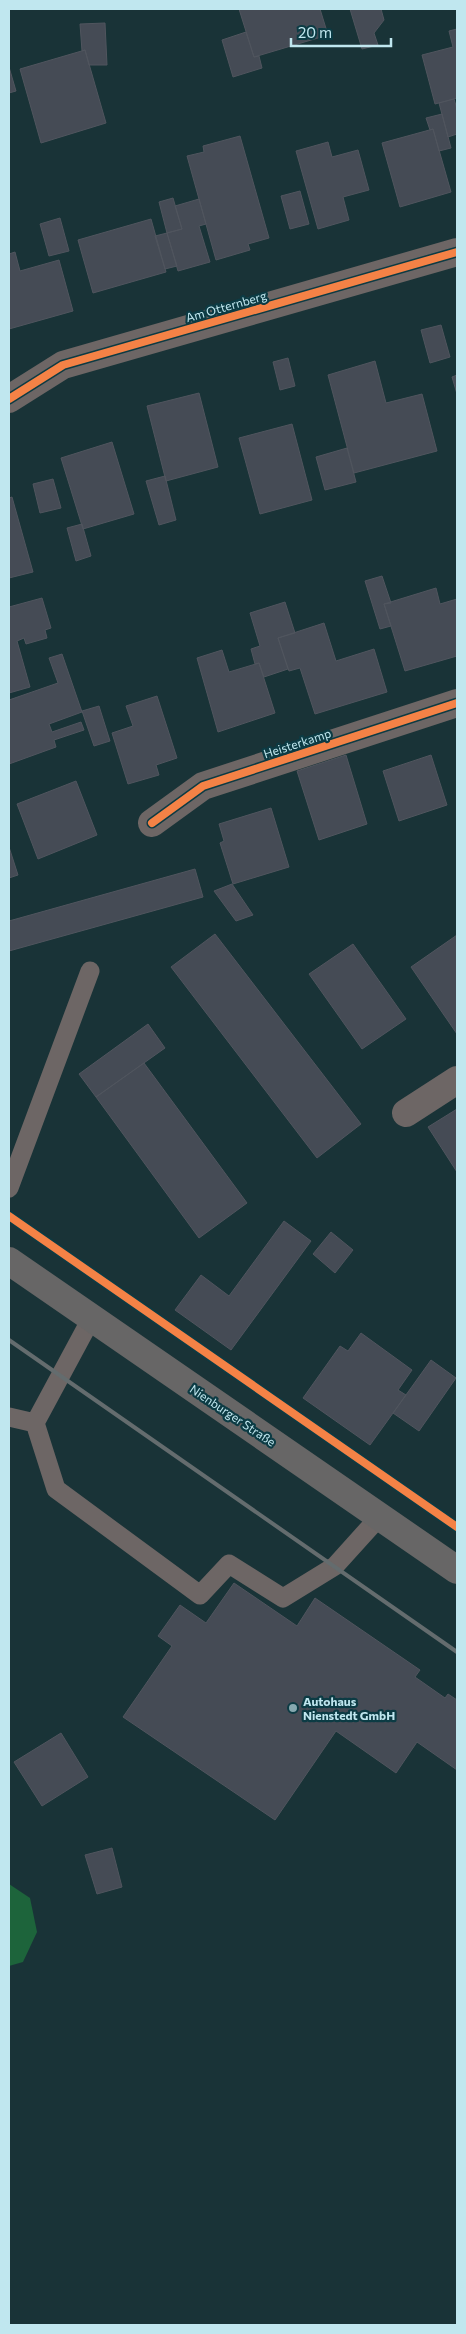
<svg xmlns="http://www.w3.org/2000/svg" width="466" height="2334" font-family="Commissioner,sans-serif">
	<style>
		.forest { fill: #1d643b }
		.building { fill: #454b55; stroke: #50555e }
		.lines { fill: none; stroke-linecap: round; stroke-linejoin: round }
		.lane { stroke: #6d6665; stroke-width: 19 }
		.street { stroke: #6d6665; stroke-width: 28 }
		.primary { stroke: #676666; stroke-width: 28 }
		.rail { stroke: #646c6e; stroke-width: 4 }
		.cycleway-casing { stroke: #0c3b44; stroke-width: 11 }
		.cycleway { stroke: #f48246; stroke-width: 8 }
		.poi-dot { fill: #86a8af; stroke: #0c3b44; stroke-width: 2 }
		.labels { text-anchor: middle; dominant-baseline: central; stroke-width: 4.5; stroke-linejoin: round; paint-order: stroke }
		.street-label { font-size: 12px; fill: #c0e7ef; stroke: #0c3b44 }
		.poi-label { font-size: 12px; font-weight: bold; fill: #c0e7ef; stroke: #0c3b44; text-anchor: start }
	</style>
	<rect width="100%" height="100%" fill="#193337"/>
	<path class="forest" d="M 9,1884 L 30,1898 L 37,1932 L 23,1962 L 9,1966 Z"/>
	<path class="building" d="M 239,9 L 320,9 L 328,35 L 254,57 Z
		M 350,9 L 381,9 L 384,20 L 374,33 L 378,45 L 362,49 Z
		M 105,23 L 107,65 L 89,65 L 85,50 L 82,51 L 80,24 Z
		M 457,29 L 457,98 L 435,104 L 422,55 L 453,47 L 449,31 Z
		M 246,32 L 254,57 L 259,56 L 262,68 L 233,77 L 222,40 Z
		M 85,50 L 106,123 L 41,143 L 20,69 Z
		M 9,67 L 16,91 L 9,93 Z
		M 454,99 L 457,109 L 457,134 L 448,137 L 439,103 Z
		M 442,114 L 451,148 L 439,151 L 433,129 L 430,130 L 426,118 Z
		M 433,129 L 451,192 L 400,207 L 382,143 Z
		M 240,136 L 269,238 L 248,244 L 250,250 L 216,260 L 187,156 L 204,152 L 203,146 Z
		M 328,142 L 332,157 L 358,150 L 369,190 L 343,197 L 349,220 L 318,229 L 296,151 Z
		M 300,191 L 309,224 L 290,229 L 281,196 Z
		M 173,198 L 182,229 L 167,233 L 159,202 Z
		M 199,199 L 206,224 L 199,226 L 210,262 L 178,271 L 167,233 L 182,229 L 175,206 Z
		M 60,218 L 69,251 L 49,256 L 40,224 Z
		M 151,219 L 166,272 L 93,293 L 78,240 Z
		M 167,233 L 177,266 L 165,269 L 155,236 Z
		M 15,252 L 20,271 L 59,260 L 73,311 L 9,329 L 9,254 Z
		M 441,325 L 450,357 L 430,363 L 421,330 Z
		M 288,358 L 295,386 L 280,390 L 273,362 Z
		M 375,361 L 386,403 L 422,394 L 437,451 L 354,473 L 328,375 Z
		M 457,375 L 457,394 L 452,377 Z
		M 199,393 L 218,467 L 166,481 L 147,406 Z
		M 292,424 L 312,500 L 260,514 L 239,438 Z
		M 112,442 L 134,514 L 83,529 L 61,458 Z
		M 347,448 L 356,482 L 325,490 L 316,457 Z
		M 165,476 L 176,520 L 159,525 L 146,481 Z
		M 53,479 L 61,508 L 40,513 L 33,484 Z
		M 12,497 L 33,572 L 9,578 L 9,498 Z
		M 82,524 L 91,556 L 76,561 L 67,528 Z
		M 382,576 L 391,603 L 384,604 L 391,626 L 380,629 L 365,581 Z
		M 436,588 L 440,604 L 457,599 L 457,656 L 405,671 L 384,604 Z
		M 42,598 L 51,628 L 45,630 L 47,638 L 26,644 L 24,638 L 17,641 L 30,687 L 9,693 L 9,607 Z
		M 285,602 L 295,633 L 278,638 L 288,669 L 264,677 L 259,663 L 255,664 L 251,649 L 260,646 L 250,613 Z
		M 324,623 L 336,661 L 374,649 L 387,692 L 315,714 L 300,668 L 289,671 L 278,638 Z
		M 222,650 L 229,672 L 259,663 L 275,713 L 218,732 L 197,658 Z
		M 62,654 L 82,712 L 49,724 L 52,732 L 81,722 L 84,730 L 54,740 L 56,747 L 9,764 L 9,700 L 58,683 L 49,658 Z
		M 157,696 L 177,758 L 156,765 L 159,775 L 128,784 L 112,733 L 133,726 L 126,706 Z
		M 99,706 L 110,741 L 94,746 L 82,711 Z
		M 346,755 L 367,824 L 319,840 L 297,771 Z
		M 431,755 L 447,805 L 399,821 L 383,771 Z
		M 76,781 L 97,835 L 38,859 L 17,804 Z
		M 271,808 L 289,867 L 233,884 L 220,843 L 224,841 L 219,824 Z
		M 9,847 L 18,875 L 9,878 Z
		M 195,869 L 203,897 L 9,951 L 9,921 Z
		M 232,884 L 253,915 L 236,921 L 214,891 Z
		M 215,934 L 361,1124 L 317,1158 L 171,967 Z
		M 457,935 L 457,1034 L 411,967 Z
		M 353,944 L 406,1019 L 362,1049 L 309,974 Z
		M 148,1024 L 165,1048 L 96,1097 L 79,1074 Z
		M 144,1063 L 247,1203 L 199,1238 L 96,1097 Z
		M 457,1109 L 457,1172 L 428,1127 Z
		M 284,1221 L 311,1241 L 231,1350 L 175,1310 L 201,1275 L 229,1296 Z
		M 331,1232 L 353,1250 L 335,1273 L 313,1254 Z
		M 361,1333 L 412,1370 L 398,1390 L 406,1395 L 370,1445 L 303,1398 L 340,1346 L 348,1351 Z
		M 431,1360 L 456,1378 L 419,1431 L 393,1413 Z
		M 234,1583 L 297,1626 L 315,1598 L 420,1670 L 415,1677 L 445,1698 L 448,1694 L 457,1700 L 457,1770 L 417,1742 L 396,1773 L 336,1731 L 275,1820 L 123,1717 L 172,1646 L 158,1636 L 180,1605 L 206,1623 Z
		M 61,1733 L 88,1777 L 42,1806 L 14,1762 Z
		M 112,1848 L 122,1887 L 97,1894 L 85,1855 Z"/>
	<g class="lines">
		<path class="lane" d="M 9,1188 L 90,971
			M 91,1319 L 35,1423 L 56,1489 L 200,1595 L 229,1564 L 283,1598 L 335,1566 L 381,1515
			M 9,1417 L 35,1423"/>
		<path class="street" d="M 9,399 L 63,365 L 457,252
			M 152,823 L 203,786 L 457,703
			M 406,1113 L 457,1080"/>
		<path class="primary" d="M 9,1261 L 457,1570"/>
		<path class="rail" d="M 9,1340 L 457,1652"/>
		<defs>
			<path id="cycleway" d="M 9,399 L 63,365 L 457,252
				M 152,823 L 203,786 L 457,703
				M 9,1216 L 457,1527"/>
		</defs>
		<use href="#cycleway" class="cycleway-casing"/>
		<use href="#cycleway" class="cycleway"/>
	</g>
	<circle class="poi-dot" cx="293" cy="1708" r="5"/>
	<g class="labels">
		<g class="street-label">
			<text transform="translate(226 306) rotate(-16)">Am Otternberg</text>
			<text transform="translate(297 743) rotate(-18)">Heisterkamp</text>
			<text transform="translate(233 1415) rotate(34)">Nienburger Straße</text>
		</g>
		<g class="poi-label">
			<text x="303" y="1701">Autohaus<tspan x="303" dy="14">Nienstedt GmbH</tspan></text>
		</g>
	</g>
	<rect width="466" height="2334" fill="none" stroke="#c0e7ef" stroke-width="20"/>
	<path d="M291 38v8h100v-8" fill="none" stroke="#c0e7ef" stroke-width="2.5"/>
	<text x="298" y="38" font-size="15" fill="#c0e7ef" stroke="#0c3b44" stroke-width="4" paint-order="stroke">20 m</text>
</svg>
